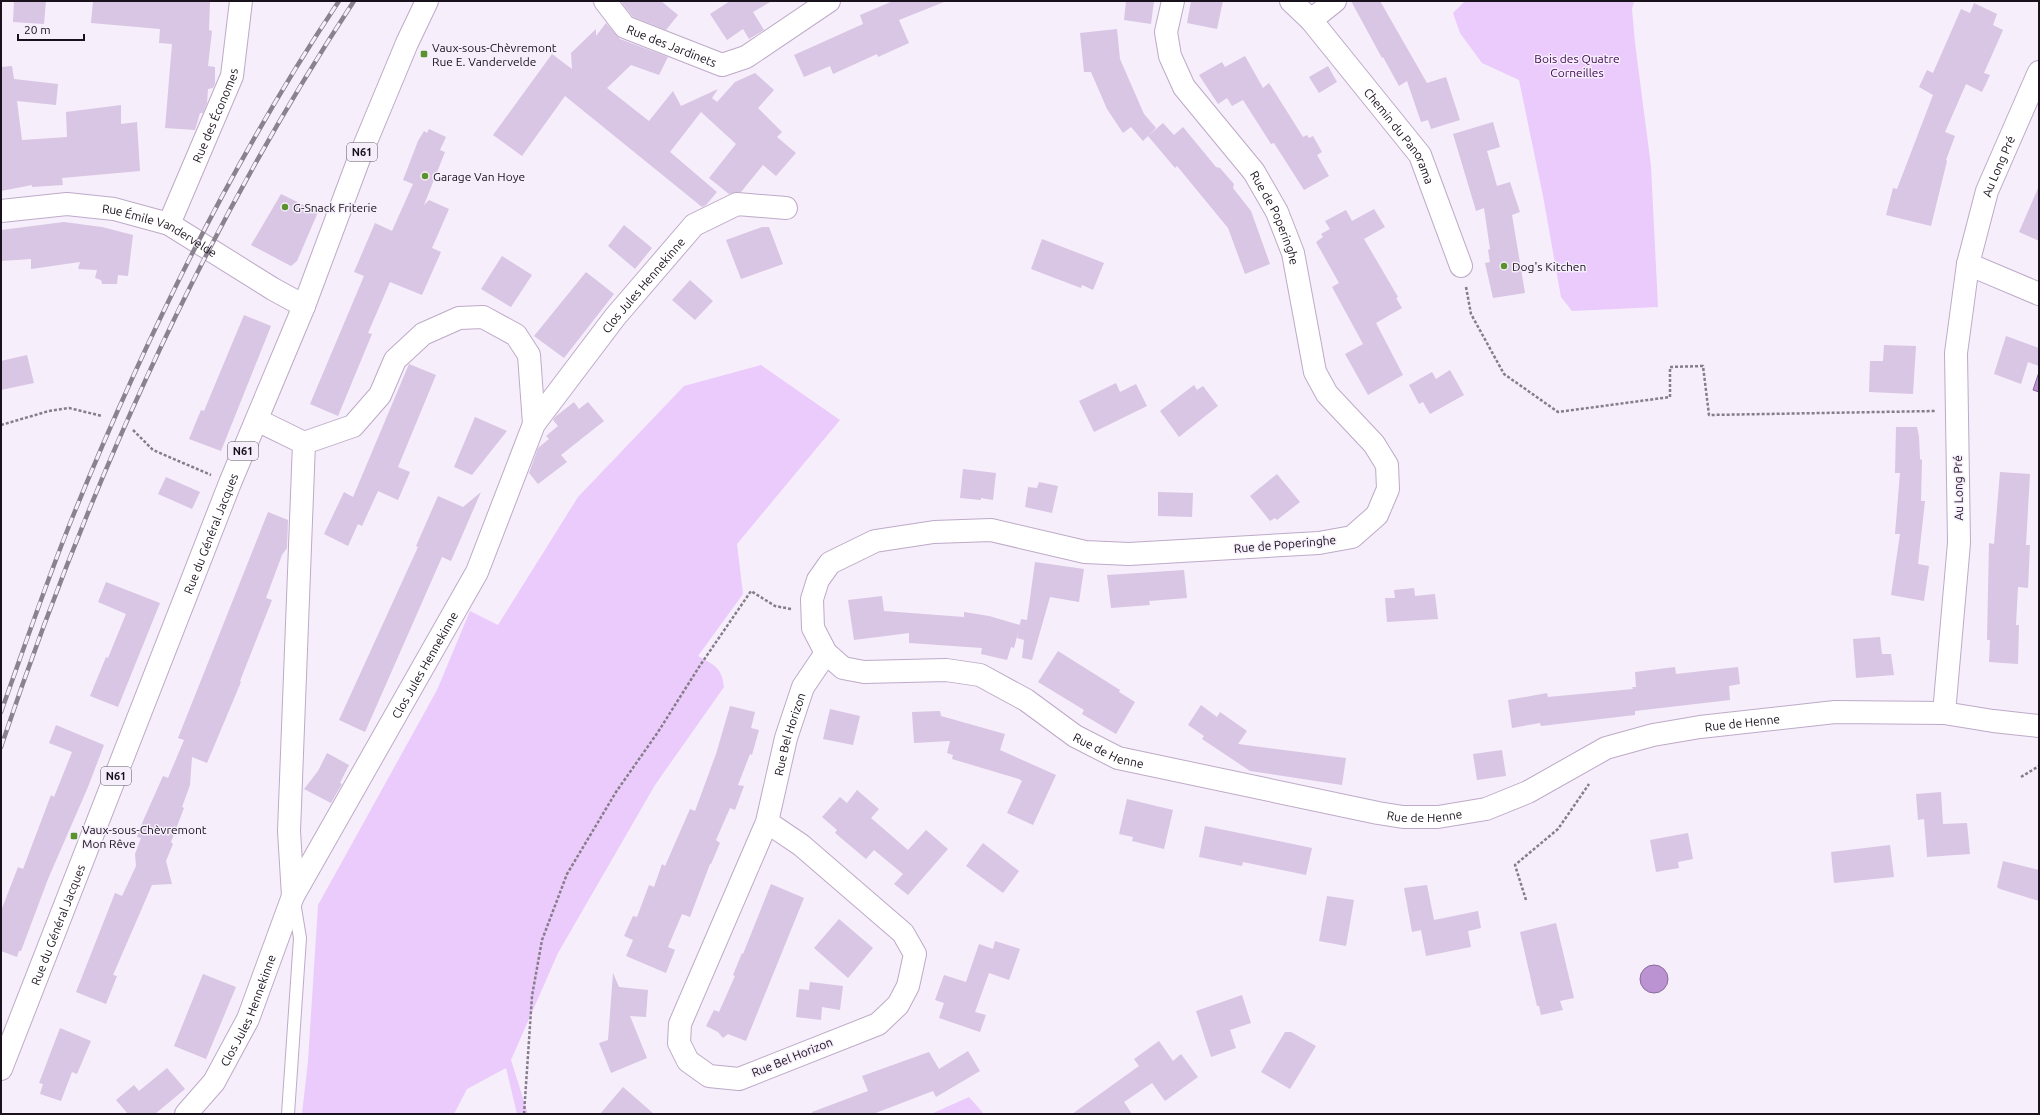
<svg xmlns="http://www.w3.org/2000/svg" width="2040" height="1115" font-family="Ubuntu,sans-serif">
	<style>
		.green { fill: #ebcbfc }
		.water { fill: #bc93d2; stroke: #8b6c9b }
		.building { fill: #d9c5e4 }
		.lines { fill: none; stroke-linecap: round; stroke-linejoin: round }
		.service-casing { stroke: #beaac8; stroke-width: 14 }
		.minor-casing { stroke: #beaac8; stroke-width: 24 }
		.tertiary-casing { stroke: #beaac8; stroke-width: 24 }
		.secondary-casing { stroke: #beaac8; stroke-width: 24 }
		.primary-casing { stroke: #beaac8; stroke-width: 24 }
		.path { stroke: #857d89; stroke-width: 2.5; stroke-dasharray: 3 2; stroke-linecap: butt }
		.service { stroke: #fff; stroke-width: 12 }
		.minor { stroke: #fff; stroke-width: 22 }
		.tertiary { stroke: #fff; stroke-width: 22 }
		.secondary { stroke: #fff; stroke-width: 22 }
		.primary { stroke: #fff; stroke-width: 22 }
		.rail-casing { stroke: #8a828e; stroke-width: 4.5 }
		.rail { stroke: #f6eefb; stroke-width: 3; stroke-dasharray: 9; stroke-linecap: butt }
		.poi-dot { fill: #5a922e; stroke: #f6eefb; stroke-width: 1.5 }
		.labels { text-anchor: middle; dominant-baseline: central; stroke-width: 3; stroke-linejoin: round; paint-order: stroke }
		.shield { fill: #f6eefb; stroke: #5b535f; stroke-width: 1 }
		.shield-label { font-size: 11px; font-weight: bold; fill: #19111c }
		.street-label { font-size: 12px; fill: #19111c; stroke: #f6eefb }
		.poi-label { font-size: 12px; fill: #19111c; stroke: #f6eefb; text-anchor: start }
		.park-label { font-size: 12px; fill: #3f0654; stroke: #f6eefb }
	</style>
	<rect width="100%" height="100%" fill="#f6eefb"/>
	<path class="green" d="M 1465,1 L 1634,1 L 1632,9 L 1635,43 L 1651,166 L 1658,307 L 1572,311 L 1561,297 L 1543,196 L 1519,80 L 1482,63 L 1460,33 L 1453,13 Z
		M 761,365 L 840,420 L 737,544 L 743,594 L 698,656 C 714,665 722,667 724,687 L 655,785 L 558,953 L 511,1060 L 528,1114 L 517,1114 L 506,1068 L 467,1089 L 454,1114 L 302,1114 L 308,1061 L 318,905 L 437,690 L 470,611 L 498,625 L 578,497 L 684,386 Z
		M 969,1097 L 984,1114 L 931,1114 Z"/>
	<path class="water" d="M 2039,372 L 2039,392 L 2033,390 Z
		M1640 979a14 14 0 1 1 28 0a14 14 0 1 1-28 0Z"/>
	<path class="building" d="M 14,1 L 46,1 L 44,24 L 13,22 Z
		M 93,1 L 210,2 L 209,30 L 212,31 L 208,66 L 215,67 L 215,84 L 213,88 L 208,89 L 207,103 L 203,113 L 200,113 L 195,130 L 165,128 L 172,44 L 159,43 L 160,29 L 91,23 Z
		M 623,1 L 661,1 L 678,15 L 666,30 L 633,17 L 622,3 Z
		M 730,1 L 772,1 L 753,12 L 764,30 L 749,39 L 743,29 L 727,40 L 710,14 Z
		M 893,1 L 944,2 L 899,20 L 909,43 L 878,57 L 877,54 L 833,74 L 830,66 L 804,77 L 794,55 L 863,24 L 860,15 Z
		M 1126,1 L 1154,1 L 1151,24 L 1124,20 Z
		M 1191,1 L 1223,1 L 1217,29 L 1187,23 Z
		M 1351,1 L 1380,1 L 1427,83 L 1446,77 L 1460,120 L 1431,129 L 1428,120 L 1421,122 L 1407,81 L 1399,86 L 1383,57 L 1382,58 Z
		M 1974,3 L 1997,14 L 1993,25 L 2003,30 L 1984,73 L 1990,75 L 1982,92 L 1966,84 L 1945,132 L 1955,136 L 1946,160 L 1947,161 L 1931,226 L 1886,215 L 1893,188 L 1897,189 L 1933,95 L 1919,87 L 1927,70 L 1933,73 L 1961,9 L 1970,13 Z
		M 606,23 L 620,39 L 668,57 L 659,75 L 631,65 L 607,88 L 649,121 L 673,91 L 681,106 L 718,89 L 712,98 L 717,102 L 735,82 L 755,73 L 774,90 L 758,108 L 782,132 L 777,137 L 796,153 L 776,176 L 763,165 L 741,192 L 729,194 L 709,178 L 736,144 L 701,112 L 670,152 L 717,192 L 706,205 L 702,207 L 565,96 L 522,156 L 493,135 L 552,54 L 572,69 L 571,53 L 596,29 L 596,36 Z
		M 1117,29 L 1120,59 L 1144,114 L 1156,128 L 1143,141 L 1131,127 L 1123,133 L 1107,109 L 1091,72 L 1084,72 L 1080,33 Z
		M 1245,56 L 1263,88 L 1269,83 L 1303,137 L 1307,135 L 1309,138 L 1313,136 L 1322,152 L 1317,155 L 1329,176 L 1304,190 L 1274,143 L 1271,144 L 1243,100 L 1232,106 L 1227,98 L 1218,104 L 1199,75 L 1222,62 L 1225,67 Z
		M 12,66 L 14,79 L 58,84 L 56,105 L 17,101 L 22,140 L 67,137 L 66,112 L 121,105 L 121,124 L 137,122 L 140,171 L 62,178 L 63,185 L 32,187 L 32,185 L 1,191 L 1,67 Z
		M 1328,66 L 1337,82 L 1319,93 L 1309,77 Z
		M 1493,122 L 1500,147 L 1487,151 L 1497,186 L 1510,182 L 1520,212 L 1512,215 L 1525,293 L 1493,298 L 1485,263 L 1490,262 L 1488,250 L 1490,249 L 1484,208 L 1476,211 L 1453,134 Z
		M 1163,123 L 1174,135 L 1183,127 L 1216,167 L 1220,168 L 1234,184 L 1233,188 L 1251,211 L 1270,264 L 1245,274 L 1228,228 L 1177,166 L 1175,168 L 1148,136 Z
		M 429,129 L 446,137 L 440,150 L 445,152 L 424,205 L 429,200 L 449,209 L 432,248 L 441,252 L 422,295 L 390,282 L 368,333 L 372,334 L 338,416 L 310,404 L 364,276 L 354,272 L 375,223 L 392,231 L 413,184 L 403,180 L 418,141 L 424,131 L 427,133 Z
		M 2039,186 L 2039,241 L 2019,232 Z
		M 281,194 L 318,212 L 297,261 L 291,266 L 251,245 Z
		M 1374,209 L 1385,227 L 1364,239 L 1398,297 L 1396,298 L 1402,308 L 1376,323 L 1403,375 L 1368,395 L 1345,354 L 1363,344 L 1332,287 L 1339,283 L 1316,242 L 1323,237 L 1321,234 L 1330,229 L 1325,221 L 1346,210 L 1352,221 Z
		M 64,222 L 102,227 L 133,235 L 128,276 L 118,275 L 117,284 L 102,284 L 101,280 L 95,278 L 97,270 L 78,269 L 80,262 L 31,269 L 31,259 L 1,261 L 1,230 Z
		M 624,225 L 652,248 L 635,269 L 608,246 Z
		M 762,227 L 769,227 L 783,264 L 741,279 L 726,240 Z
		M 1042,239 L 1104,263 L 1093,290 L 1082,285 L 1081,288 L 1031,269 Z
		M 502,256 L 532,275 L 511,307 L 481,289 Z
		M 586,272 L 614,294 L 564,358 L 534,336 Z
		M 690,280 L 713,301 L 695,320 L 672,300 Z
		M 244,315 L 271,326 L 221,451 L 189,439 L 201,410 L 204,411 Z
		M 2006,336 L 2039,348 L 2039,366 L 2028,362 L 2021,384 L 1994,374 Z
		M 1884,345 L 1916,346 L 1913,394 L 1869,392 L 1870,361 L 1883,361 Z
		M 27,355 L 34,383 L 1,390 L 1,361 Z
		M 409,364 L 436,375 L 398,467 L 410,472 L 398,500 L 378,491 L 362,526 L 358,524 L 348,546 L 324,534 L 344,492 L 353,497 Z
		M 1450,370 L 1464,395 L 1430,414 L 1423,402 L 1419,404 L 1409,385 L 1432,372 L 1436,379 Z
		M 1116,383 L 1120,392 L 1136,384 L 1147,406 L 1094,432 L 1079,401 Z
		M 1194,385 L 1197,390 L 1203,386 L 1218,406 L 1179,437 L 1160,411 Z
		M 574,402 L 579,409 L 588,402 L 604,421 L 561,455 L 567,462 L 538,484 L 529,473 L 538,448 L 549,439 L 546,436 L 558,426 L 553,420 L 555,417 Z
		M 475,417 L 507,431 L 472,475 L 454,467 Z
		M 1896,427 L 1917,427 L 1919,436 L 1920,459 L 1922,460 L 1921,501 L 1925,501 L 1918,564 L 1929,566 L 1924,601 L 1891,595 L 1900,534 L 1895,534 L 1900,473 L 1895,473 Z
		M 963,469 L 996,473 L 993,500 L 981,498 L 981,500 L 960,498 Z
		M 2000,472 L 2030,474 L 2026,545 L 2030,545 L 2028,588 L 2018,587 L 2016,625 L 2019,625 L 2018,664 L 1989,662 L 1990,640 L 1987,640 L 1989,543 L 1994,544 Z
		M 1277,474 L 1300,502 L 1277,520 L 1275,518 L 1270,521 L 1250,496 Z
		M 166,477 L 200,492 L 192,509 L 158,494 Z
		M 1039,482 L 1058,486 L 1052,513 L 1025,507 L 1028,487 L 1037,488 Z
		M 481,492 L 451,561 L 442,557 L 365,732 L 339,720 L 418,547 L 416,546 L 438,496 L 463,507 Z
		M 1158,492 L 1193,493 L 1192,517 L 1158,516 Z
		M 268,512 L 288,520 L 287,548 L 282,555 L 266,598 L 272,600 L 240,681 L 241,682 L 207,763 L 192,757 L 190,785 L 182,807 L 184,808 L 171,842 L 173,844 L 166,861 L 172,884 L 152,885 L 113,975 L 117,976 L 106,1004 L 76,992 L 115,893 L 122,896 L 136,866 L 135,854 L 141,838 L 137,837 L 143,821 L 163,776 L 168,778 L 184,740 L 178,738 Z
		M 1035,562 L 1084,569 L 1079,602 L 1050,597 L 1032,660 L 1022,658 L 1024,640 L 1017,638 L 1021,619 L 1027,620 Z
		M 1184,570 L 1187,598 L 1149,601 L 1150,605 L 1111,608 L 1107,575 Z
		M 106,582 L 160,603 L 118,707 L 90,696 L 106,657 L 108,658 L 126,614 L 98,602 Z
		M 1414,588 L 1415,596 L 1435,594 L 1438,619 L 1387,622 L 1385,598 L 1395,598 L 1394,590 Z
		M 882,596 L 884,611 L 964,617 L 964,612 L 989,616 L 1020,625 L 1014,648 L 1011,647 L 1007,660 L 981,654 L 982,648 L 909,643 L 909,633 L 854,640 L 848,600 Z
		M 1880,637 L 1882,654 L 1891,654 L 1894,675 L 1856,678 L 1853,639 Z
		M 1058,651 L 1120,690 L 1119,692 L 1135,702 L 1116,734 L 1082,714 L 1084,710 L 1038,682 Z
		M 1675,667 L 1676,674 L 1738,667 L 1740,684 L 1729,686 L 1730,700 L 1635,711 L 1635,715 L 1541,726 L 1540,723 L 1512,728 L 1508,700 L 1547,693 L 1548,697 L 1633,689 L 1632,687 L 1636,687 L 1635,672 Z
		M 1201,705 L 1217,717 L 1220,712 L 1247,731 L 1238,744 L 1346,758 L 1342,785 L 1250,771 L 1202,739 L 1204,736 L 1188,725 Z
		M 730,706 L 755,712 L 751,728 L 759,730 L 752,755 L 750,754 L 738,785 L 744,786 L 735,810 L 730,808 L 716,840 L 720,843 L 711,864 L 710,864 L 690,917 L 682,914 L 668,947 L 675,950 L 666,973 L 626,956 L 633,940 L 624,936 L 633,916 L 637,917 L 649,885 L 654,887 L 662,864 L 665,866 L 690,809 L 695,811 L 716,754 Z
		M 830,709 L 860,716 L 853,745 L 823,739 Z
		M 940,711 L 941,716 L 1005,734 L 1000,750 L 1056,775 L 1033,825 L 1007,813 L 1022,781 L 1019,779 L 952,759 L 953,755 L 947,753 L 950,741 L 914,743 L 912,712 Z
		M 56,725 L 104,745 L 88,787 L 48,879 L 21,951 L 19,951 L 17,957 L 1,951 L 1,911 L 18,867 L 23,869 L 51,795 L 54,797 L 72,752 L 49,743 Z
		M 1502,750 L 1506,776 L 1477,780 L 1473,754 Z
		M 327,753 L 349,765 L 340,783 L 342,784 L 331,803 L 304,789 L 318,771 Z
		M 857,790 L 879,809 L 871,818 L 908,850 L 926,830 L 948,849 L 908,895 L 894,884 L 903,874 L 874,850 L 866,859 L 835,833 L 837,830 L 822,817 L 840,797 L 847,803 Z
		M 1941,792 L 1943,824 L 1967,823 L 1970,854 L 1927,857 L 1924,819 L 1918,820 L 1916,794 Z
		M 1127,799 L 1173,810 L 1164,849 L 1132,841 L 1133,837 L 1119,834 Z
		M 1205,826 L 1312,848 L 1306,875 L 1243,862 L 1242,866 L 1199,857 Z
		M 1688,833 L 1693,859 L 1678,862 L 1679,868 L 1656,872 L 1650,840 Z
		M 983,843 L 1019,871 L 1003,893 L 966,866 Z
		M 1890,845 L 1894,877 L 1834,883 L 1831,852 Z
		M 2003,861 L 2039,870 L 2039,901 L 2000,889 L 1997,887 Z
		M 771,884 L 804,898 L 746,1041 L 728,1034 L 723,1038 L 718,1032 L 706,1026 L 714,1010 L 719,1012 L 735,976 L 733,975 L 742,953 L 743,954 Z
		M 1427,885 L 1434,920 L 1478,911 L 1481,928 L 1468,931 L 1471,947 L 1426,956 L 1421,930 L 1412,932 L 1404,888 Z
		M 1327,896 L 1354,900 L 1346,946 L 1319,941 Z
		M 839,919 L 873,948 L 848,978 L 814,948 Z
		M 1556,923 L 1574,998 L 1560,1001 L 1563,1010 L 1541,1015 L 1539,1006 L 1537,1006 L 1520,932 Z
		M 995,941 L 1020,949 L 1009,980 L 989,973 L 975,1012 L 986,1015 L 980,1032 L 939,1018 L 944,1003 L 935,1000 L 944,975 L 966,982 L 979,944 L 993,949 Z
		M 613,973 L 619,987 L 648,990 L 646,1017 L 630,1016 L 647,1058 L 611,1073 L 599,1043 L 608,1040 Z
		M 203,974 L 236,987 L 206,1059 L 174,1046 Z
		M 810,982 L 843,986 L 840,1010 L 822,1007 L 821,1020 L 796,1017 L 799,989 L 809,990 Z
		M 1242,995 L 1251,1023 L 1230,1030 L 1236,1048 L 1211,1057 L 1196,1011 Z
		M 60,1028 L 91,1041 L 77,1074 L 72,1072 L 61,1101 L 40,1094 L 43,1084 L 39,1083 Z
		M 1285,1032 L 1291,1032 L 1316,1046 L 1290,1089 L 1261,1072 Z
		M 1159,1041 L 1173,1061 L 1181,1054 L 1198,1077 L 1165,1101 L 1152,1083 L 1124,1102 L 1132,1114 L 1072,1114 L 1139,1066 L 1134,1059 Z
		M 968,1051 L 980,1071 L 936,1097 L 933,1091 L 873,1114 L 812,1114 L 812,1112 L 868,1091 L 862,1076 L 929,1052 L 939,1069 Z
		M 167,1068 L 185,1089 L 155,1114 L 128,1114 L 116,1100 L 134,1085 L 139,1091 Z
		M 623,1087 L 654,1114 L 600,1114 Z"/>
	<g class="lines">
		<defs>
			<path id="service" d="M 288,1114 L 300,938 L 294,902"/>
			<g id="minor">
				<path id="s1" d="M 605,1 L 625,27 L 722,65 L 746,57 L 829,1"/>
				<path id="s2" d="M 1291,1 L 1311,20 L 1420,155 L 1461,266"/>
				<path d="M 1311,20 L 1335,1"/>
				<path id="s3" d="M 169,224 L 232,76 L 241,1"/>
				<path d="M 1968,264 L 2039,294"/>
				<path d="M 257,420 L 304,443 L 353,426 L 380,395 L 395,360 L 423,334 L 459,318 L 483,317 L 516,335 L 529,355 L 534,424"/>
				<path id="s4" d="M 1944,713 L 1959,543 L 1956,353 L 1968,264 L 1987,191 L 2039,72"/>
				<path id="s5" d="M 767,822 L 801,845 L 903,933 L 915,954 L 908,986 L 898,1005 L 878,1024 L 739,1079 L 709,1076 L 688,1061 L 679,1043 L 680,1024 L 767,822 L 786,738 L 803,687 L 826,653"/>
				<path d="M 293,896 L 289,831 L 304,443"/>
				<path id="s6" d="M 186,1114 L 214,1082 L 248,1019 L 293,896 L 477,572 L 534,424 L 615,317 L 694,225 L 737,204 L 786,208"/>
			</g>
			<g id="tertiary">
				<path id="s7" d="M 1173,1 L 1166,32 L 1170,56 L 1184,87 L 1254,172 L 1277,212 L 1293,253 L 1315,372 L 1327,394 L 1374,444 L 1387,465 L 1388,489 L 1377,515 L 1352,537 L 1319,543 L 1129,554 L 1085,552 L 991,530 L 934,532 L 875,541 L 830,563 L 818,580 L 812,599 L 813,628 L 826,653 L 843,668 L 864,672 L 946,670 L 980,675 L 1026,700 L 1075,736 L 1118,758 L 1378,813 L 1403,817 L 1438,817 L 1486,809 L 1528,792 L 1606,748 L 1653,735 L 1700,727 L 1835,712 L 1944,713 L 1993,721 L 2039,726"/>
			</g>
			<g id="secondary">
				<path id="s8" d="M 1,211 L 67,204 L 114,209 L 169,224 L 273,289 L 304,306"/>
			</g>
			<g id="primary">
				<path id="s9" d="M 1,1069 L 230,483 L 304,306 L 360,156 L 407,43 L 427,1"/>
			</g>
		</defs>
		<use href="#service" class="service-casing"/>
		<use href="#minor" class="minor-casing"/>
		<use href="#tertiary" class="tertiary-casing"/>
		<use href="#secondary" class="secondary-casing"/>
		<use href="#primary" class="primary-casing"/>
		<path class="path" d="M 1466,287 L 1471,314 L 1504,374 L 1558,412 L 1670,397 L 1670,367 L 1703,366 L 1709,415 L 1935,411
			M 1,425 L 49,411 L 69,408 L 102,416
			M 133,430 L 153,450 L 211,475
			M 2021,777 L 2039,766
			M 1526,900 L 1515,865 L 1558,829 L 1589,784
			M 524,1114 L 532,996 L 542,940 L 567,874 L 616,792 L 658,732 L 699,667 L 751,591 L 775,606 L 791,609"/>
		<use href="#service" class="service"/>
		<use href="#minor" class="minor"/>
		<use href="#tertiary" class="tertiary"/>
		<use href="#secondary" class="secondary"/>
		<use href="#primary" class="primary"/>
		<defs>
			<path id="rail" d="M 1,712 C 25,645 48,577 75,511 C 147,335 233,159 339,1
				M 1,747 C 89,485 202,232 354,1"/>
		</defs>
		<use href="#rail" class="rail-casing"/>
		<use href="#rail" class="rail"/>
	</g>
	<g class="poi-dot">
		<rect x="420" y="50" width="8" height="8" rx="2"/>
		<circle cx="425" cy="176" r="4"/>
		<circle cx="285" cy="207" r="4"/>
		<circle cx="1504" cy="266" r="4"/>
		<rect x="70" y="832" width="8" height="8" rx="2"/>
	</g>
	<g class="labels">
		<g class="shield">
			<rect x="347" y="143" width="30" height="18" rx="3"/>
			<rect x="228" y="442" width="30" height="18" rx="3"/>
			<rect x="101" y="767" width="30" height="18" rx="3"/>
		</g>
		<g class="shield-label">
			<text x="362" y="152">N61</text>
			<text x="243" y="451">N61</text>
			<text x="116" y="776">N61</text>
		</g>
		<g class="street-label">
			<text stroke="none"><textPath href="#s1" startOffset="83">Rue des Jardinets</textPath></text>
			<text stroke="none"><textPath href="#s3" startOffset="118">Rue des Économes</textPath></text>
			<text stroke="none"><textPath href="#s2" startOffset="174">Chemin du Panorama</textPath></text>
			<text stroke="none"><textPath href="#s4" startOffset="553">Au Long Pré</textPath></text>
			<text stroke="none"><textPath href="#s7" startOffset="251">Rue de Poperinghe</textPath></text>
			<text stroke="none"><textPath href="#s8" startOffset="164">Rue Émile Vandervelde</textPath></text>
			<text stroke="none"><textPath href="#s6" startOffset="953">Clos Jules Hennekinne</textPath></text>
			<text transform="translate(1958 488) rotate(-91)">Au Long Pré</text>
			<text stroke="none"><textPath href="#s9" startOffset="575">Rue du Général Jacques</textPath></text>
			<text transform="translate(1285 544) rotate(-5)">Rue de Poperinghe</text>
			<text stroke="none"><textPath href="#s6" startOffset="511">Clos Jules Hennekinne</textPath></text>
			<text stroke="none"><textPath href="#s7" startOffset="2215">Rue de Henne</textPath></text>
			<text stroke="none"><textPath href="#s5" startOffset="837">Rue Bel Horizon</textPath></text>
			<text stroke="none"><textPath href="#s7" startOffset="1555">Rue de Henne</textPath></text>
			<text stroke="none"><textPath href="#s7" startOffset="1879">Rue de Henne</textPath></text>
			<text stroke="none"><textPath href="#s9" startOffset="155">Rue du Général Jacques</textPath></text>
			<text stroke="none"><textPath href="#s6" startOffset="122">Clos Jules Hennekinne</textPath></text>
			<text transform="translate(792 1057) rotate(-22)">Rue Bel Horizon</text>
		</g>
		<g class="poi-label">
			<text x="432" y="47">Vaux-sous-Chèvremont<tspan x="432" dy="14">Rue E. Vandervelde</tspan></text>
			<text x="433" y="176">Garage Van Hoye</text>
			<text x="293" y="207">G-Snack Friterie</text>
			<text x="1512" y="266">Dog's Kitchen</text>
			<text x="82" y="829">Vaux-sous-Chèvremont<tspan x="82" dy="14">Mon Rêve</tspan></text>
		</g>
		<g class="park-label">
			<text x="1577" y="58">Bois des Quatre<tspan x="1577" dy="14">Corneilles</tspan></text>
		</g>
	</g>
	<rect width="2040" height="1115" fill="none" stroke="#19111c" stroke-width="4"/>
	<path d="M18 34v6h66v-6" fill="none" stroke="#19111c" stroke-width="2"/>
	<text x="24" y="34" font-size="12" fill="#19111c" stroke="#f6eefb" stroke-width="3" paint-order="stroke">20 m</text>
</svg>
